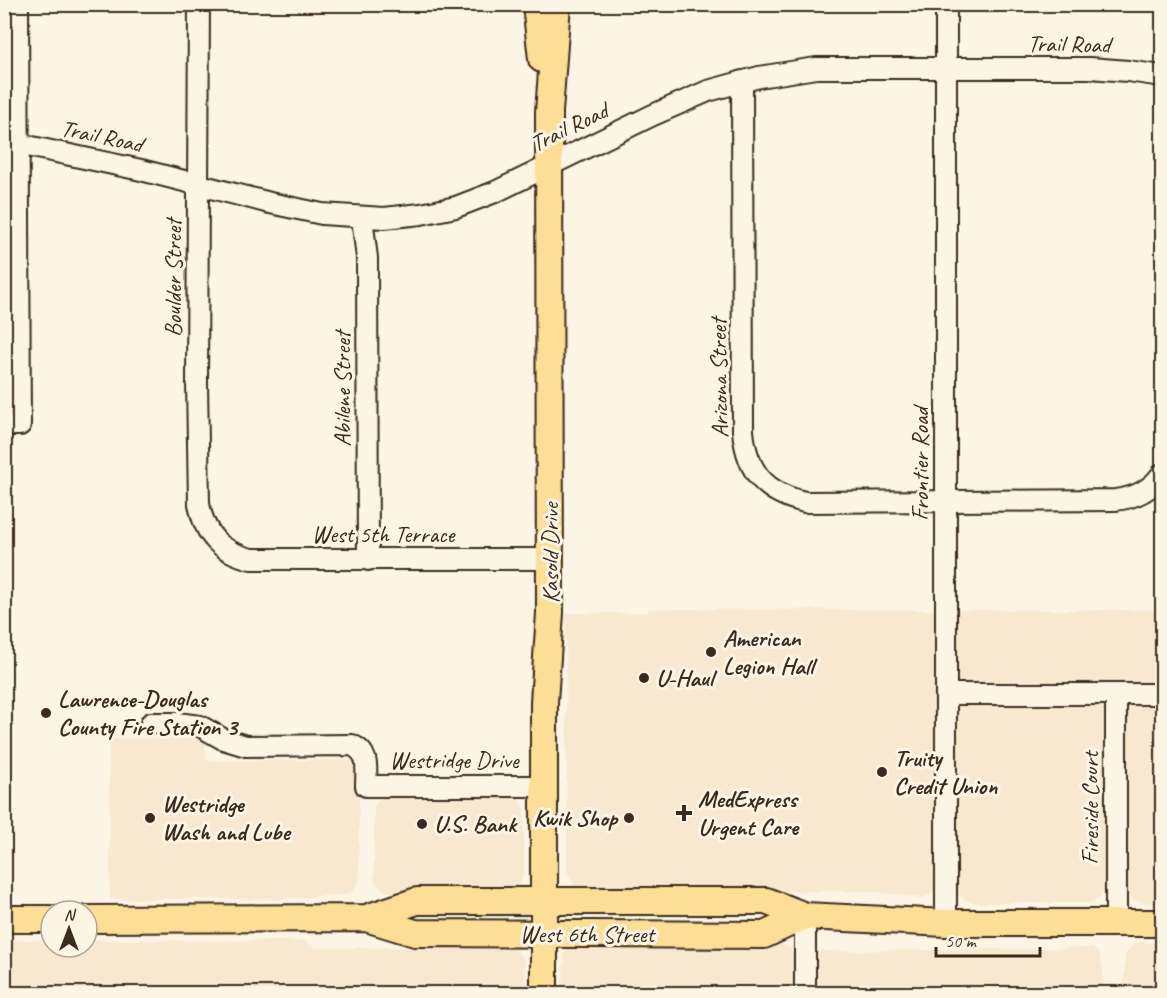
<svg xmlns="http://www.w3.org/2000/svg" width="1167" height="998" font-family="Caveat,sans-serif">
	<style>
		.built { fill: #f8e8d0 }
		.lines { fill: none; stroke-linecap: round; stroke-linejoin: round }
		.minor-casing { stroke: #3b2a1e; stroke-width: 24 }
		.major-casing { stroke: #3b2a1e; stroke-width: 30 }
		.minor { stroke: #fcf5e5; stroke-width: 20 }
		.major { stroke: #fcde96; stroke-width: 26 }
		.poi-dot { fill: #3b2a1e; stroke: #fcf5e5; stroke-width: 2 }
		.labels { text-anchor: middle; dominant-baseline: central; stroke-width: 6; stroke-linejoin: round; paint-order: stroke }
		.street-label { font-size: 24px; fill: #3b2a1e; stroke: #fcf5e5 }
		.poi-label { font-size: 24px; font-weight: bold; fill: #3b2a1e; stroke: #fcf5e5; text-anchor: start }
	</style>
	<rect width="100%" height="100%" fill="#fcf5e5"/>
	<filter id="ink" filterUnits="userSpaceOnUse"><feTurbulence type="fractalNoise" baseFrequency=".0167" numOctaves="2"/><feDisplacementMap in="SourceGraphic" scale="12" xChannelSelector="R" yChannelSelector="G"/><feConvolveMatrix kernelMatrix="1 2 1 2 8 2 1 2 1" color-interpolation-filters="sRGB"/></filter>
	<g filter="url(#ink)">
		<path class="built" d="M 649,609 L 937,610 L 938,880 L 933,893 L 922,898 L 868,891 L 589,892 L 575,887 L 567,870 L 566,613 L 647,613 Z
			M 954,610 L 1162,610 L 1162,686 L 966,686 L 957,680 L 955,677 Z
			M 966,702 L 1100,704 L 1105,709 L 1108,715 L 1107,885 L 1100,898 L 1089,903 L 973,903 L 959,896 L 955,883 L 955,716 L 957,709 Z
			M 1134,702 L 1162,702 L 1162,903 L 1142,903 L 1134,900 L 1125,891 L 1123,713 L 1129,704 Z
			M 205,738 L 206,760 L 359,760 L 359,880 L 354,890 L 345,895 L 278,899 L 110,899 L 109,739 Z
			M 386,795 L 515,796 L 521,801 L 524,807 L 524,874 L 520,883 L 516,888 L 506,892 L 388,892 L 380,888 L 375,883 L 374,877 L 374,808 L 377,801 Z
			M 5,940 L 51,940 L 51,947 L 87,947 L 87,940 L 305,941 L 316,948 L 505,947 L 517,951 L 524,960 L 526,993 L 5,993 Z
			M 1139,942 L 1162,943 L 1162,993 L 1124,993 L 1125,955 L 1129,949 Z
			M 578,943 L 782,944 L 791,949 L 796,961 L 796,993 L 562,994 L 564,954 L 570,947 Z
			M 1093,948 L 1099,954 L 1103,968 L 1104,993 L 812,993 L 811,951 Z"/>
		<g class="lines">
			<defs>
				<path id="minor" d="M 199,4 L 197,383 L 199,504 C 205,536 220,551 251,559 L 550,559
					M 946,4 L 946,923
					M 742,81 L 743,431 C 747,472 765,493 805,502 L 1115,500 C 1134,498 1151,490 1162,474
					M 4,141 L 141,170 L 270,203 L 322,214 L 384,218 L 421,214 L 456,207 L 495,192 L 653,115 L 708,91 L 759,77 L 816,68 L 1090,68 L 1128,71 L 1162,76
					M 362,218 L 367,258 L 368,560
					M 4,425 L 20,425 L 18,4
					M 946,694 L 1162,694
					M 151,723 L 177,723 L 200,726 L 223,739 L 246,746 L 352,745 C 370,753 366,768 366,786 L 544,786
					M 805,916 L 805,994
					M 1116,923 L 1116,694"/>
				<path id="major" d="M 536,4 L 542,59
					M 366,918 L 417,901 L 766,901 L 805,916 L 946,923 L 1162,923
					M 4,919 L 51,919
					M 87,919 L 366,918 L 415,933 L 764,935 L 805,916
					M 544,994 L 544,702 L 550,613 L 549,112 L 557,4"/>
			</defs>
			<use href="#minor" class="minor-casing"/>
			<use href="#major" class="major-casing"/>
			<use href="#minor" class="minor"/>
			<use href="#major" class="major"/>
		</g>
	</g>
	<g class="poi-dot">
		<circle cx="711" cy="652" r="6"/>
		<circle cx="644" cy="678" r="6"/>
		<circle cx="46" cy="713" r="6"/>
		<circle cx="882" cy="772" r="6"/>
		<path d="M681 804h6v6h6v6h-6v6h-6v-6h-6v-6h6z"/>
		<circle cx="150" cy="818" r="6"/>
		<circle cx="629" cy="818" r="6"/>
		<circle cx="422" cy="824" r="6"/>
	</g>
	<g class="labels">
		<g class="street-label">
			<text transform="translate(1069 44) rotate(1)">Trail Road</text>
			<text transform="translate(569 127) rotate(-26)">Trail Road</text>
			<text transform="translate(102 136) rotate(12)">Trail Road</text>
			<text transform="translate(173 278) rotate(-90)">Boulder Street</text>
			<text transform="translate(719 378) rotate(-91)">Arizona Street</text>
			<text transform="translate(342 389) rotate(-90)">Abilene Street</text>
			<text transform="translate(920 464) rotate(-90)">Frontier Road</text>
			<text x="383" y="534">West 5th Terrace</text>
			<text transform="translate(550 553) rotate(-90)">Kasold Drive</text>
			<text x="454" y="760">Westridge Drive</text>
			<text transform="translate(1090 808) rotate(-90)">Fireside Court</text>
			<text x="587" y="934">West 6th Street</text>
		</g>
		<g class="poi-label">
			<text x="723" y="638">American<tspan x="723" dy="28">Legion Hall</tspan></text>
			<text x="656" y="678">U-Haul</text>
			<text x="58" y="699">Lawrence-Douglas<tspan x="58" dy="28">County Fire Station 3</tspan></text>
			<text x="894" y="758">Truity<tspan x="894" dy="28">Credit Union</tspan></text>
			<text x="698" y="799">MedExpress<tspan x="698" dy="28">Urgent Care</tspan></text>
			<text x="162" y="804">Westridge<tspan x="162" dy="28">Wash and Lube</tspan></text>
			<text x="617" y="818" text-anchor="end">Kwik Shop</text>
			<text x="434" y="824">U.S. Bank</text>
		</g>
	</g>
	<rect width="1167" height="998" fill="none" stroke="#fcf5e5" stroke-width="24"/>
	<rect x="12" y="12" width="1143" height="974" fill="none" stroke="#3b2a1e" stroke-width="2" filter="url(#ink)"/>
	<g transform="translate(69 929)"><circle r="28" fill="#fcf5e5" stroke="#afa495" stroke-width="1.5"/>
	<path d="M0-4.5L10 22L0 15L-10 22Z" fill="#3b2a1e"/>
	<text y="-9" font-size="16" font-weight="bold" text-anchor="middle" fill="#3b2a1e">N</text>
	</g>
	<path d="M936 947v9h104v-9" fill="none" stroke="#3b2a1e" stroke-width="3"/>
	<text x="945" y="947" font-size="18" fill="#3b2a1e" stroke="#fcf5e5" stroke-width="4.5" paint-order="stroke">50 m</text>
</svg>
